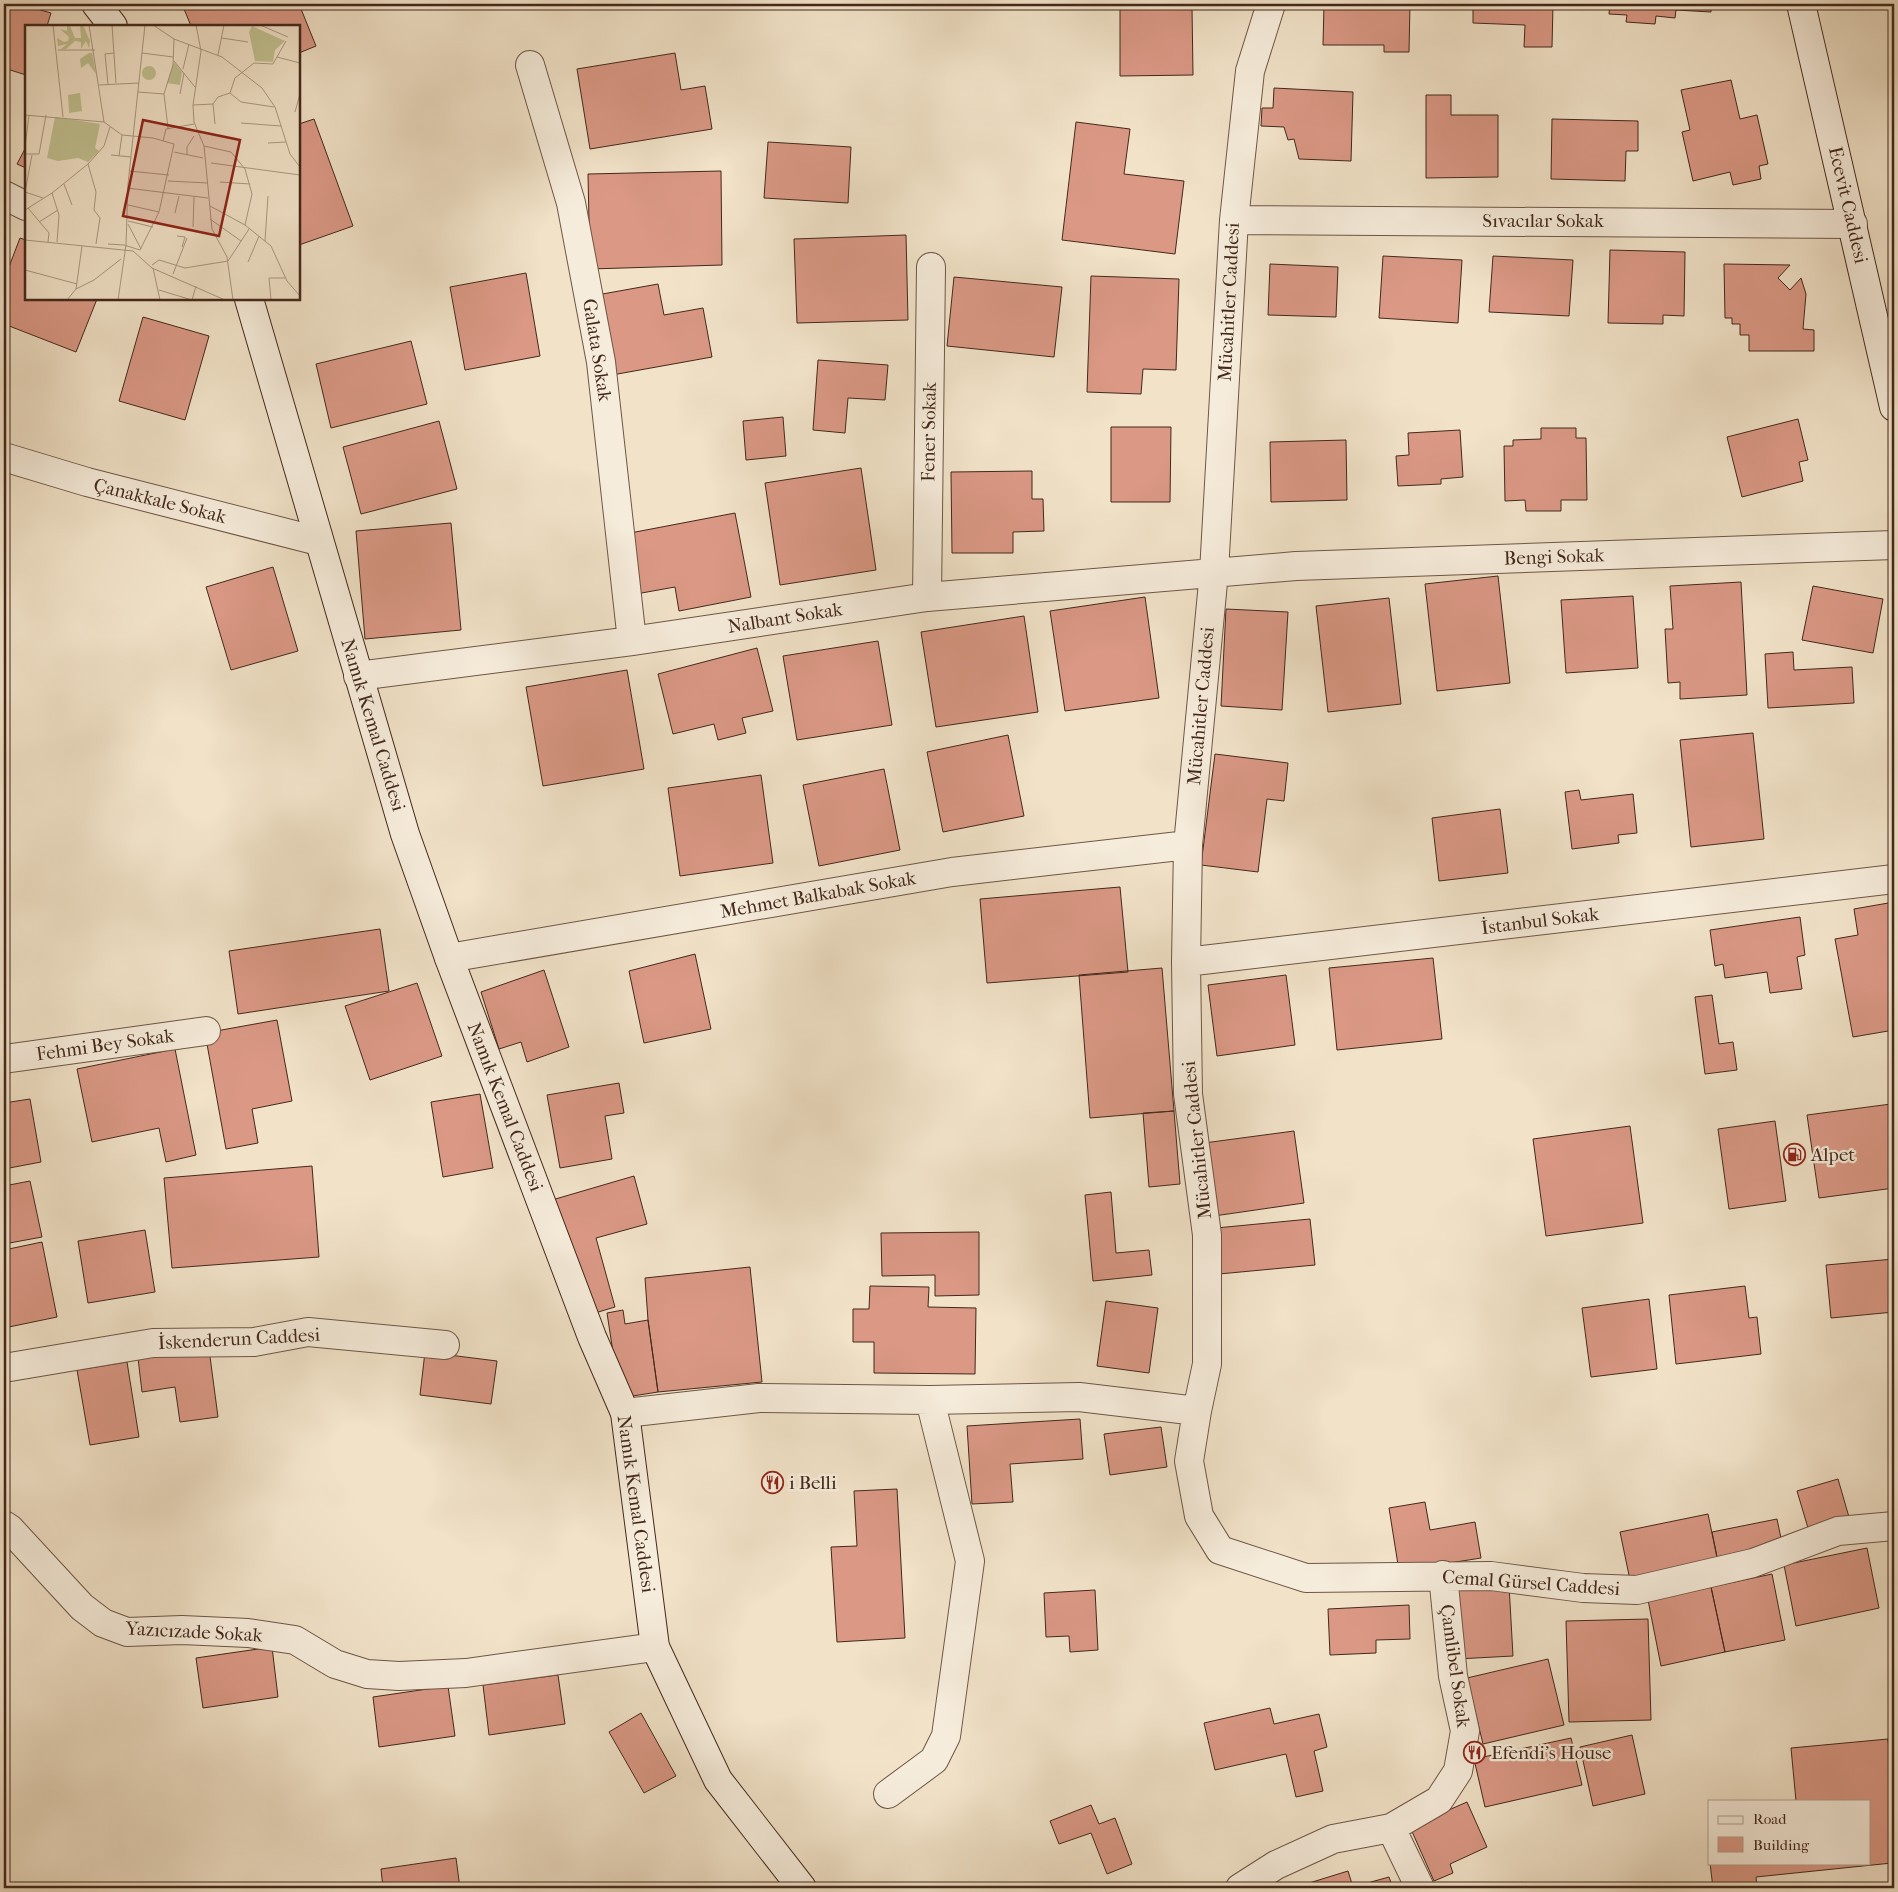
<svg xmlns="http://www.w3.org/2000/svg" width="1898" height="1892" font-family="'IM FELL French Canon',serif">
	<style>
		.building { fill: #da9885; stroke: #43281b }
		.lines { fill: none; stroke-linecap: round; stroke-linejoin: round }
		.street-casing { stroke: #6e5646; stroke-width: 30 }
		.secondary-casing { stroke: #43281b; stroke-width: 30 }
		.street { stroke: #f6ecdb; stroke-width: 28 }
		.secondary { stroke: #f6ecdb; stroke-width: 28 }
		.labels { text-anchor: middle; dominant-baseline: central; stroke-width: 4.5; stroke-linejoin: round; paint-order: stroke }
		.street-label { font-size: 19px; fill: #43281b; stroke: #f6ecdb }
		.poi-label { font-size: 19px; fill: #43281b; stroke: #f6ecdb; text-anchor: start }
		.inset-road { fill: none; stroke: #ab9883; stroke-width: 1 }
		.view { fill: #8f2418; fill-opacity: 0.15; stroke: #8f2418; stroke-width: 2.5 }
		.inset-edge { fill: none; stroke: #43281b; stroke-width: 2.5 }
	</style>
	<rect width="100%" height="100%" fill="#f1e2c8"/>
	<filter id="stains"><feTurbulence type="fractalNoise" baseFrequency=".004" numOctaves="4"/><feColorMatrix values="0 0 0 0 .2 0 0 0 0 .09 0 0 0 0 .02 0 0 0 .5 -.17"/></filter>
	<radialGradient id="worn" r=".72"><stop offset=".6" stop-color="#630" stop-opacity="0"/><stop offset="1" stop-color="#630" stop-opacity=".3"/></radialGradient>
	<path class="building" d="M 4,4 L 20,4 L 51,13 L 47,26 L 26,26 L 26,75 L 4,68 Z
		M 182,4 L 299,4 L 316,46 L 299,53 L 299,26 L 191,26 Z
		M 1324,4 L 1410,4 L 1409,52 L 1384,52 L 1384,45 L 1323,45 Z
		M 1473,4 L 1553,4 L 1552,47 L 1524,47 L 1525,25 L 1473,23 Z
		M 1610,4 L 1711,4 L 1711,12 L 1676,10 L 1675,18 L 1656,16 L 1655,24 L 1626,22 L 1627,15 L 1609,14 Z
		M 1120,7 L 1192,7 L 1193,75 L 1120,76 Z
		M 675,53 L 681,90 L 705,86 L 712,129 L 590,149 L 577,69 Z
		M 1731,80 L 1740,119 L 1757,115 L 1768,164 L 1759,166 L 1761,179 L 1733,185 L 1730,172 L 1693,181 L 1682,132 L 1690,130 L 1681,90 Z
		M 1274,88 L 1353,92 L 1351,161 L 1299,159 L 1294,139 L 1288,140 L 1284,127 L 1261,126 L 1262,108 L 1273,108 Z
		M 1426,95 L 1451,95 L 1451,115 L 1498,115 L 1498,177 L 1426,178 Z
		M 314,119 L 353,226 L 299,245 L 299,124 Z
		M 1552,119 L 1638,121 L 1638,151 L 1626,151 L 1625,181 L 1551,179 Z
		M 1076,122 L 1130,129 L 1124,174 L 1184,181 L 1175,254 L 1062,240 Z
		M 768,142 L 851,147 L 848,203 L 764,198 Z
		M 26,147 L 26,168 L 17,164 Z
		M 721,171 L 722,265 L 590,269 L 588,174 Z
		M 906,235 L 908,320 L 797,323 L 794,239 Z
		M 20,238 L 26,240 L 26,299 L 97,299 L 76,352 L 4,324 L 4,280 Z
		M 1610,250 L 1685,252 L 1684,316 L 1663,315 L 1663,324 L 1608,323 Z
		M 1383,256 L 1462,260 L 1458,323 L 1379,318 Z
		M 1493,256 L 1573,260 L 1569,316 L 1489,312 Z
		M 1270,264 L 1338,267 L 1336,317 L 1268,315 Z
		M 1724,264 L 1790,265 L 1778,278 L 1790,290 L 1801,278 L 1806,294 L 1803,329 L 1814,330 L 1814,351 L 1749,351 L 1749,335 L 1740,335 L 1740,324 L 1732,324 L 1732,318 L 1725,318 Z
		M 526,273 L 540,356 L 465,370 L 450,287 Z
		M 1091,276 L 1179,279 L 1176,370 L 1143,369 L 1141,394 L 1087,392 Z
		M 954,277 L 1062,287 L 1054,357 L 947,346 Z
		M 658,284 L 664,315 L 703,308 L 712,357 L 612,375 L 597,295 Z
		M 143,317 L 209,336 L 185,420 L 119,401 Z
		M 411,341 L 427,404 L 331,428 L 316,364 Z
		M 818,360 L 888,365 L 885,400 L 848,398 L 845,433 L 813,430 Z
		M 783,417 L 786,456 L 746,460 L 743,421 Z
		M 1798,419 L 1808,460 L 1799,462 L 1803,481 L 1742,497 L 1727,437 Z
		M 439,421 L 457,489 L 361,514 L 343,447 Z
		M 1111,427 L 1171,427 L 1170,502 L 1111,502 Z
		M 1541,428 L 1576,428 L 1576,438 L 1586,438 L 1587,500 L 1561,500 L 1561,511 L 1526,511 L 1525,500 L 1505,501 L 1504,446 L 1513,446 L 1513,440 L 1541,439 Z
		M 1460,430 L 1463,477 L 1441,479 L 1441,484 L 1398,486 L 1396,456 L 1409,455 L 1408,433 Z
		M 1346,440 L 1347,500 L 1271,502 L 1270,442 Z
		M 861,468 L 876,570 L 780,585 L 765,483 Z
		M 1032,471 L 1032,499 L 1043,499 L 1044,531 L 1013,532 L 1013,553 L 952,553 L 951,472 Z
		M 735,513 L 751,597 L 679,611 L 675,587 L 636,594 L 625,534 Z
		M 451,523 L 461,630 L 365,639 L 356,531 Z
		M 273,567 L 298,651 L 231,670 L 206,587 Z
		M 1498,576 L 1510,683 L 1437,691 L 1425,584 Z
		M 1741,582 L 1747,695 L 1680,699 L 1680,682 L 1668,683 L 1665,629 L 1673,629 L 1670,586 Z
		M 1813,586 L 1883,599 L 1873,653 L 1802,640 Z
		M 1633,596 L 1638,668 L 1566,673 L 1561,600 Z
		M 1145,597 L 1159,698 L 1065,711 L 1050,611 Z
		M 1389,598 L 1401,704 L 1328,712 L 1316,606 Z
		M 1226,609 L 1288,612 L 1282,710 L 1221,706 Z
		M 1024,616 L 1038,712 L 936,727 L 921,632 Z
		M 878,641 L 892,725 L 797,740 L 783,656 Z
		M 757,648 L 773,711 L 742,718 L 746,733 L 718,740 L 714,724 L 673,734 L 658,674 Z
		M 1793,652 L 1794,670 L 1852,667 L 1854,703 L 1768,708 L 1765,654 Z
		M 627,670 L 644,769 L 543,786 L 526,687 Z
		M 1753,733 L 1764,839 L 1691,847 L 1680,740 Z
		M 1008,735 L 1024,816 L 943,832 L 927,752 Z
		M 1215,754 L 1288,763 L 1284,801 L 1267,799 L 1258,872 L 1201,865 Z
		M 884,769 L 900,850 L 819,866 L 803,785 Z
		M 761,775 L 773,863 L 680,876 L 668,788 Z
		M 1579,790 L 1581,800 L 1633,794 L 1637,833 L 1618,835 L 1619,843 L 1572,849 L 1565,792 Z
		M 1500,809 L 1508,873 L 1439,881 L 1432,818 Z
		M 1120,887 L 1128,972 L 987,983 L 980,899 Z
		M 1894,902 L 1894,1030 L 1853,1037 L 1835,939 L 1858,935 L 1854,909 Z
		M 1800,917 L 1805,955 L 1797,957 L 1802,989 L 1770,993 L 1767,972 L 1725,978 L 1723,964 L 1715,966 L 1710,930 Z
		M 380,929 L 389,991 L 238,1014 L 229,951 Z
		M 695,954 L 711,1029 L 644,1043 L 629,971 Z
		M 1433,958 L 1442,1039 L 1337,1050 L 1329,968 Z
		M 1162,968 L 1174,1111 L 1090,1118 L 1079,975 Z
		M 544,970 L 569,1047 L 527,1062 L 521,1042 L 499,1049 L 481,992 Z
		M 1286,975 L 1295,1045 L 1217,1056 L 1208,985 Z
		M 417,983 L 442,1056 L 370,1080 L 345,1006 Z
		M 1712,995 L 1719,1044 L 1733,1042 L 1737,1070 L 1705,1074 L 1695,997 Z
		M 277,1020 L 292,1101 L 252,1109 L 258,1143 L 226,1149 L 205,1033 Z
		M 175,1049 L 196,1155 L 166,1162 L 159,1128 L 92,1142 L 77,1069 Z
		M 619,1083 L 624,1113 L 605,1116 L 612,1159 L 560,1168 L 547,1095 Z
		M 480,1094 L 493,1168 L 443,1177 L 431,1102 Z
		M 30,1099 L 41,1162 L 4,1169 L 4,1103 Z
		M 1891,1104 L 1894,1129 L 1894,1188 L 1819,1198 L 1807,1115 Z
		M 1174,1111 L 1180,1184 L 1149,1187 L 1143,1113 Z
		M 1775,1121 L 1786,1201 L 1729,1209 L 1718,1129 Z
		M 1630,1126 L 1643,1223 L 1546,1236 L 1533,1139 Z
		M 1294,1131 L 1304,1203 L 1214,1216 L 1204,1143 Z
		M 312,1166 L 319,1257 L 172,1268 L 164,1178 Z
		M 634,1176 L 647,1224 L 596,1238 L 615,1307 L 585,1316 L 552,1200 Z
		M 30,1181 L 42,1237 L 4,1244 L 4,1186 Z
		M 1111,1192 L 1116,1253 L 1149,1250 L 1152,1275 L 1093,1281 L 1085,1195 Z
		M 1310,1219 L 1315,1265 L 1219,1274 L 1216,1228 Z
		M 145,1230 L 155,1292 L 88,1303 L 78,1241 Z
		M 979,1232 L 979,1295 L 935,1296 L 935,1275 L 882,1276 L 881,1233 Z
		M 42,1242 L 57,1317 L 4,1328 L 4,1250 Z
		M 1894,1259 L 1894,1312 L 1831,1318 L 1826,1265 Z
		M 750,1267 L 762,1382 L 658,1392 L 648,1320 L 645,1278 Z
		M 870,1286 L 929,1287 L 928,1307 L 976,1308 L 975,1374 L 874,1373 L 874,1342 L 853,1342 L 853,1309 L 869,1309 Z
		M 1745,1286 L 1749,1318 L 1757,1317 L 1761,1354 L 1676,1364 L 1669,1295 Z
		M 1649,1299 L 1657,1369 L 1591,1377 L 1582,1308 Z
		M 1106,1301 L 1158,1308 L 1149,1373 L 1097,1366 Z
		M 623,1310 L 625,1324 L 648,1320 L 658,1392 L 620,1398 L 607,1313 Z
		M 209,1349 L 218,1417 L 180,1422 L 175,1387 L 142,1392 L 138,1358 Z
		M 425,1352 L 497,1361 L 491,1404 L 420,1395 Z
		M 127,1362 L 139,1437 L 90,1445 L 77,1370 Z
		M 1080,1419 L 1083,1459 L 1010,1464 L 1013,1502 L 972,1504 L 967,1426 Z
		M 1161,1427 L 1167,1467 L 1110,1475 L 1104,1434 Z
		M 1838,1479 L 1849,1517 L 1808,1528 L 1797,1491 Z
		M 897,1489 L 905,1638 L 837,1642 L 831,1547 L 857,1546 L 854,1491 Z
		M 1425,1502 L 1430,1530 L 1475,1522 L 1481,1558 L 1399,1571 L 1389,1508 Z
		M 1708,1514 L 1718,1562 L 1630,1580 L 1620,1532 Z
		M 1777,1519 L 1782,1543 L 1717,1557 L 1712,1532 Z
		M 1867,1548 L 1879,1608 L 1796,1626 L 1784,1565 Z
		M 1772,1574 L 1785,1640 L 1725,1652 L 1711,1587 Z
		M 1509,1585 L 1513,1656 L 1457,1659 L 1453,1588 Z
		M 1711,1587 L 1725,1652 L 1661,1666 L 1648,1600 Z
		M 1095,1590 L 1098,1650 L 1070,1652 L 1069,1636 L 1046,1637 L 1044,1593 Z
		M 1409,1605 L 1410,1639 L 1376,1640 L 1376,1653 L 1330,1655 L 1328,1609 Z
		M 1648,1619 L 1651,1720 L 1569,1722 L 1566,1621 Z
		M 272,1647 L 278,1697 L 203,1708 L 196,1658 Z
		M 1548,1659 L 1564,1725 L 1483,1744 L 1467,1678 Z
		M 558,1675 L 565,1724 L 489,1735 L 483,1685 Z
		M 448,1686 L 455,1736 L 379,1747 L 373,1697 Z
		M 1270,1708 L 1274,1724 L 1319,1714 L 1327,1747 L 1314,1751 L 1323,1791 L 1296,1797 L 1286,1754 L 1215,1770 L 1204,1723 Z
		M 641,1713 L 676,1776 L 644,1793 L 609,1732 Z
		M 1632,1735 L 1645,1794 L 1593,1806 L 1580,1747 Z
		M 1571,1738 L 1582,1785 L 1485,1807 L 1474,1759 Z
		M 1894,1738 L 1894,1796 L 1888,1739 Z
		M 1888,1739 L 1894,1796 L 1894,1841 L 1890,1842 L 1892,1863 L 1756,1877 L 1757,1888 L 1713,1888 L 1710,1863 L 1869,1863 L 1869,1801 L 1796,1801 L 1791,1748 Z
		M 1467,1802 L 1487,1847 L 1450,1864 L 1453,1873 L 1434,1881 L 1410,1827 Z
		M 1091,1805 L 1099,1824 L 1115,1818 L 1132,1864 L 1107,1874 L 1091,1833 L 1059,1844 L 1050,1821 Z
		M 456,1858 L 460,1888 L 383,1888 L 381,1869 Z
		M 1348,1871 L 1353,1887 L 1389,1877 L 1393,1888 L 1293,1888 Z
		M 1522,1882 L 1525,1888 L 1508,1888 Z
		M 656,1883 L 657,1888 L 619,1888 Z"/>
	<g class="lines">
		<defs>
			<path id="street" d="M 1271,4 L 1250,71 L 1234,220 L 1214,572 L 1188,845 L 1186,962 L 1188,1094 L 1207,1235 L 1207,1364 L 1197,1411 L 1189,1461 L 1199,1516 L 1220,1550 L 1306,1578 L 1491,1576 L 1583,1588 L 1637,1590 L 1753,1563 L 1838,1531 L 1894,1526
				M 530,65 L 571,203 L 601,362 L 632,641
				M 4,195 L 26,206
				M 1234,220 L 1853,224
				M 4,457 L 87,482 L 318,541
				M 927,597 L 931,267
				M 358,676 L 632,641 L 927,597 L 1296,566 L 1894,545
				M 449,958 L 952,872 L 1188,845
				M 1186,962 L 1894,879
				M 4,1059 L 206,1031
				M 4,1368 L 153,1343 L 254,1342 L 308,1332 L 445,1345
				M 625,1413 L 759,1398 L 930,1400 L 1079,1397 L 1197,1411
				M 4,1525 L 10,1529 L 82,1607 L 103,1623 L 127,1632 L 182,1630 L 248,1633 L 295,1640 L 335,1664 L 367,1674 L 399,1676 L 466,1673 L 655,1647
				M 888,1794 L 934,1760 L 946,1736 L 970,1561 L 930,1400
				M 1391,1828 L 1420,1888
				M 1240,1888 L 1276,1865 L 1333,1839 L 1391,1828 L 1439,1800 L 1458,1771 L 1465,1731 L 1453,1676 L 1443,1575"/>
			<path id="secondary" d="M 96,4 L 113,26
				M 1801,4 L 1894,407
				M 249,299 L 405,834 L 449,958 L 592,1337 L 625,1413 L 655,1647 L 718,1780 L 802,1888"/>
		</defs>
		<use href="#street" class="street-casing"/>
		<use href="#secondary" class="secondary-casing"/>
		<use href="#street" class="street"/>
		<use href="#secondary" class="secondary"/>
	</g>
	<defs>
		<symbol id="fuel-ring" viewBox="-11 -11 22 22"><circle r="9.5" fill="#f6ecdb" stroke="#8f2418" stroke-width="1.5"/><path d="M-5.5-6h7V0h2V4h1.3V-2.5L3-4.5l.8-.8L6-3V5H2.5V1h-1V6h-7ZM-4.2-4.7v3.2H.2V-4.7Z" fill="#8f2418"/></symbol>
		<symbol id="restaurant-ring" viewBox="-11 -11 22 22"><circle r="9.5" fill="#f6ecdb" stroke="#8f2418" stroke-width="1.5"/><path d="M-5-6h1v4h1v-4h1v4h1v-4h1v5L-1.5 .5V6h-2V.5L-5-1ZM5-6V6H3V1.5H1.5Q1.5-4 5-6Z" fill="#8f2418"/></symbol>
	</defs>
	<g fill-rule="evenodd">
		<use href="#fuel-ring" x="1782" y="1142" width="25" height="25"/>
		<use href="#restaurant-ring" x="760" y="1470" width="25" height="25"/>
		<use href="#restaurant-ring" x="1462" y="1740" width="25" height="25"/>
	</g>
	<g class="labels">
		<g class="street-label">
			<text transform="translate(1848 205) rotate(77)">Ecevit Caddesi</text>
			<text x="1543" y="221">Sıvacılar Sokak</text>
			<text transform="translate(1229 302) rotate(-87)">Mücahitler Caddesi</text>
			<text transform="translate(597 350) rotate(81)">Galata Sokak</text>
			<text transform="translate(929 432) rotate(-89)">Fener Sokak</text>
			<text transform="translate(160 501) rotate(14)">Çanakkale Sokak</text>
			<text transform="translate(1554 557) rotate(-2)">Bengi Sokak</text>
			<text transform="translate(785 618) rotate(-9)">Nalbant Sokak</text>
			<text transform="translate(1201 706) rotate(-85)">Mücahitler Caddesi</text>
			<text transform="translate(373 725) rotate(73)">Namık Kemal Caddesi</text>
			<text transform="translate(818 895) rotate(-10)">Mehmet Balkabak Sokak</text>
			<text transform="translate(1540 921) rotate(-7)">İstanbul Sokak</text>
			<text transform="translate(105 1045) rotate(-8)">Fehmi Bey Sokak</text>
			<text transform="translate(505 1107) rotate(69)">Namık Kemal Caddesi</text>
			<text transform="translate(1197 1140) rotate(-96)">Mücahitler Caddesi</text>
			<text transform="translate(239 1339) rotate(-3)">İskenderun Caddesi</text>
			<text transform="translate(636 1504) rotate(82)">Namık Kemal Caddesi</text>
			<text transform="translate(1531 1583) rotate(4)">Cemal Gürsel Caddesi</text>
			<text transform="translate(194 1632) rotate(3)">Yazıcızade Sokak</text>
			<text transform="translate(1455 1666) rotate(82)">Çamlibel Sokak</text>
		</g>
		<g class="poi-label">
			<text x="1811" y="1155">Alpet</text>
			<text x="789" y="1483">i Belli</text>
			<text x="1491" y="1753">Efendi's House</text>
		</g>
	</g>
	<g transform="translate(25 25)">
		<rect width="275" height="275" fill="#f1e2c8"/>
		<path d="M 55,0 L 58,0 L 65,16 L 64,23 L 61,16 L 56,24 L 56,17 L 50,16 L 41,24 L 36,24 L 42,19 L 33,21 L 32,13 L 39,17 L 43,16 L 44,12 L 35,4 L 42,6 L 42,1 L 45,1 L 50,13 L 56,13 ZM 227,1 L 260,16 L 250,25 L 248,37 L 230,36 L 224,7 ZM 64,28 L 67,28 L 71,49 L 63,38 L 56,43 L 55,34 ZM 149,37 L 157,47 L 155,60 L 142,58 ZM117 48a7 7 0 1 1 14 0a7 7 0 1 1-14 0ZM 55,68 L 57,86 L 44,88 L 43,70 ZM 30,92 L 75,99 L 70,123 L 74,126 L 63,137 L 53,133 L 33,136 L 22,133 Z" fill="#c1c191"/>
		<path class="inset-road" d="M 28,0 L 38,92M 64,0 L 79,97M 87,0 L 91,58M 128,0 L 149,14 L 197,32 L 237,63 L 250,82 L 265,129 L 275,142M 171,0 L 176,26 L 168,80 L 169,97 L 179,121 L 187,204 L 202,232 L 208,275M 235,0 L 263,12M 197,13 L 223,17M 33,25 L 70,25M 117,28 L 148,32M 193,30 L 199,0M 252,32 L 275,38M 149,36 L 170,62M 158,44 L 164,19M 83,59 L 80,29 L 89,28M 74,60 L 114,58M 113,67 L 139,69M 205,68 L 210,53 L 229,38 L 248,39 L 261,16M 205,68 L 216,77 L 249,82M 155,69 L 159,48M 188,79 L 193,72 L 205,68M 188,79 L 190,99M 168,80 L 188,79M 270,87 L 275,69M 0,90 L 79,97 L 97,110 L 128,113 L 149,119 L 134,187 L 115,225M 216,98 L 256,101M 143,103 L 139,69 L 148,40 L 149,14M 138,116 L 141,104 L 169,99M 243,118 L 261,117M 179,121 L 206,127 L 220,144 L 227,169 L 220,200M 0,122 L 4,90M 149,127 L 178,133M 0,129 L 14,129 L 21,90M 86,130 L 106,132M 162,130 L 162,122 L 169,111M 94,131 L 97,110M 186,138 L 275,150M 63,139 L 71,167 L 69,185 L 75,193 L 71,219M 104,146 L 144,150M 143,156 L 182,158M 195,157 L 225,159M 39,159 L 47,180M 102,163 L 183,173M 0,167 L 7,130M 0,167 L 18,173M 27,168 L 34,190 L 32,217M 103,180 L 134,187M 185,181 L 220,200 L 246,221 L 262,256 L 275,271M 3,183 L 24,208 L 23,217M 0,185 L 27,168 L 63,139 L 79,121 L 85,102M 150,188 L 154,171M 185,194 L 216,216M 103,196 L 128,202M 14,197 L 33,185M 103,199 L 116,224M 168,202 L 169,172M 152,211 L 160,212 L 157,222M 0,215 L 108,226 L 127,243 L 200,275M 240,216 L 243,171M 83,219 L 99,220 L 115,225M 223,237 L 234,211M 127,240 L 134,235 L 160,243 L 203,236 L 224,204M 128,243 L 135,275M 0,245 L 52,259M 148,249 L 162,213M 51,264 L 69,255 L 96,234M 134,265 L 167,275 L 171,261M 42,275 L 51,264 L 57,221M 93,275 L 101,220 L 103,159 L 120,0M 246,275 L 244,253 L 260,253"/>
		<path class="view" d="M 118,95 L 215,115 L 194,211 L 98,191 Z"/>
		<rect width="275" height="275" class="inset-edge"/>
	</g>
	<rect width="1898" height="1892" fill="none" stroke="#f1e2c8" stroke-width="20"/>
	<rect x="5" y="5" width="1888" height="1882" fill="none" stroke="#43281b" stroke-width="2.5"/>
	<rect x="10" y="10" width="1878" height="1872" fill="none" stroke="#43281b"/>
	<rect x="1708" y="1800" width="162" height="65" fill="#f6ecdb" stroke="#ae9e8e"/>
	<rect x="1718" y="1816" width="25" height="8" fill="#f6ecdb" stroke="#ae9e8e"/>
	<text x="1753" y="1824" font-size="15" fill="#43281b">Road</text>
	<rect x="1718" y="1837" width="25" height="15" fill="#da9885" stroke="#ae9e8e"/>
	<text x="1753" y="1850" font-size="15" fill="#43281b">Building</text>
	<rect width="100%" height="100%" filter="url(#stains)"/>
	<rect width="100%" height="100%" fill="url(#worn)"/>
</svg>
